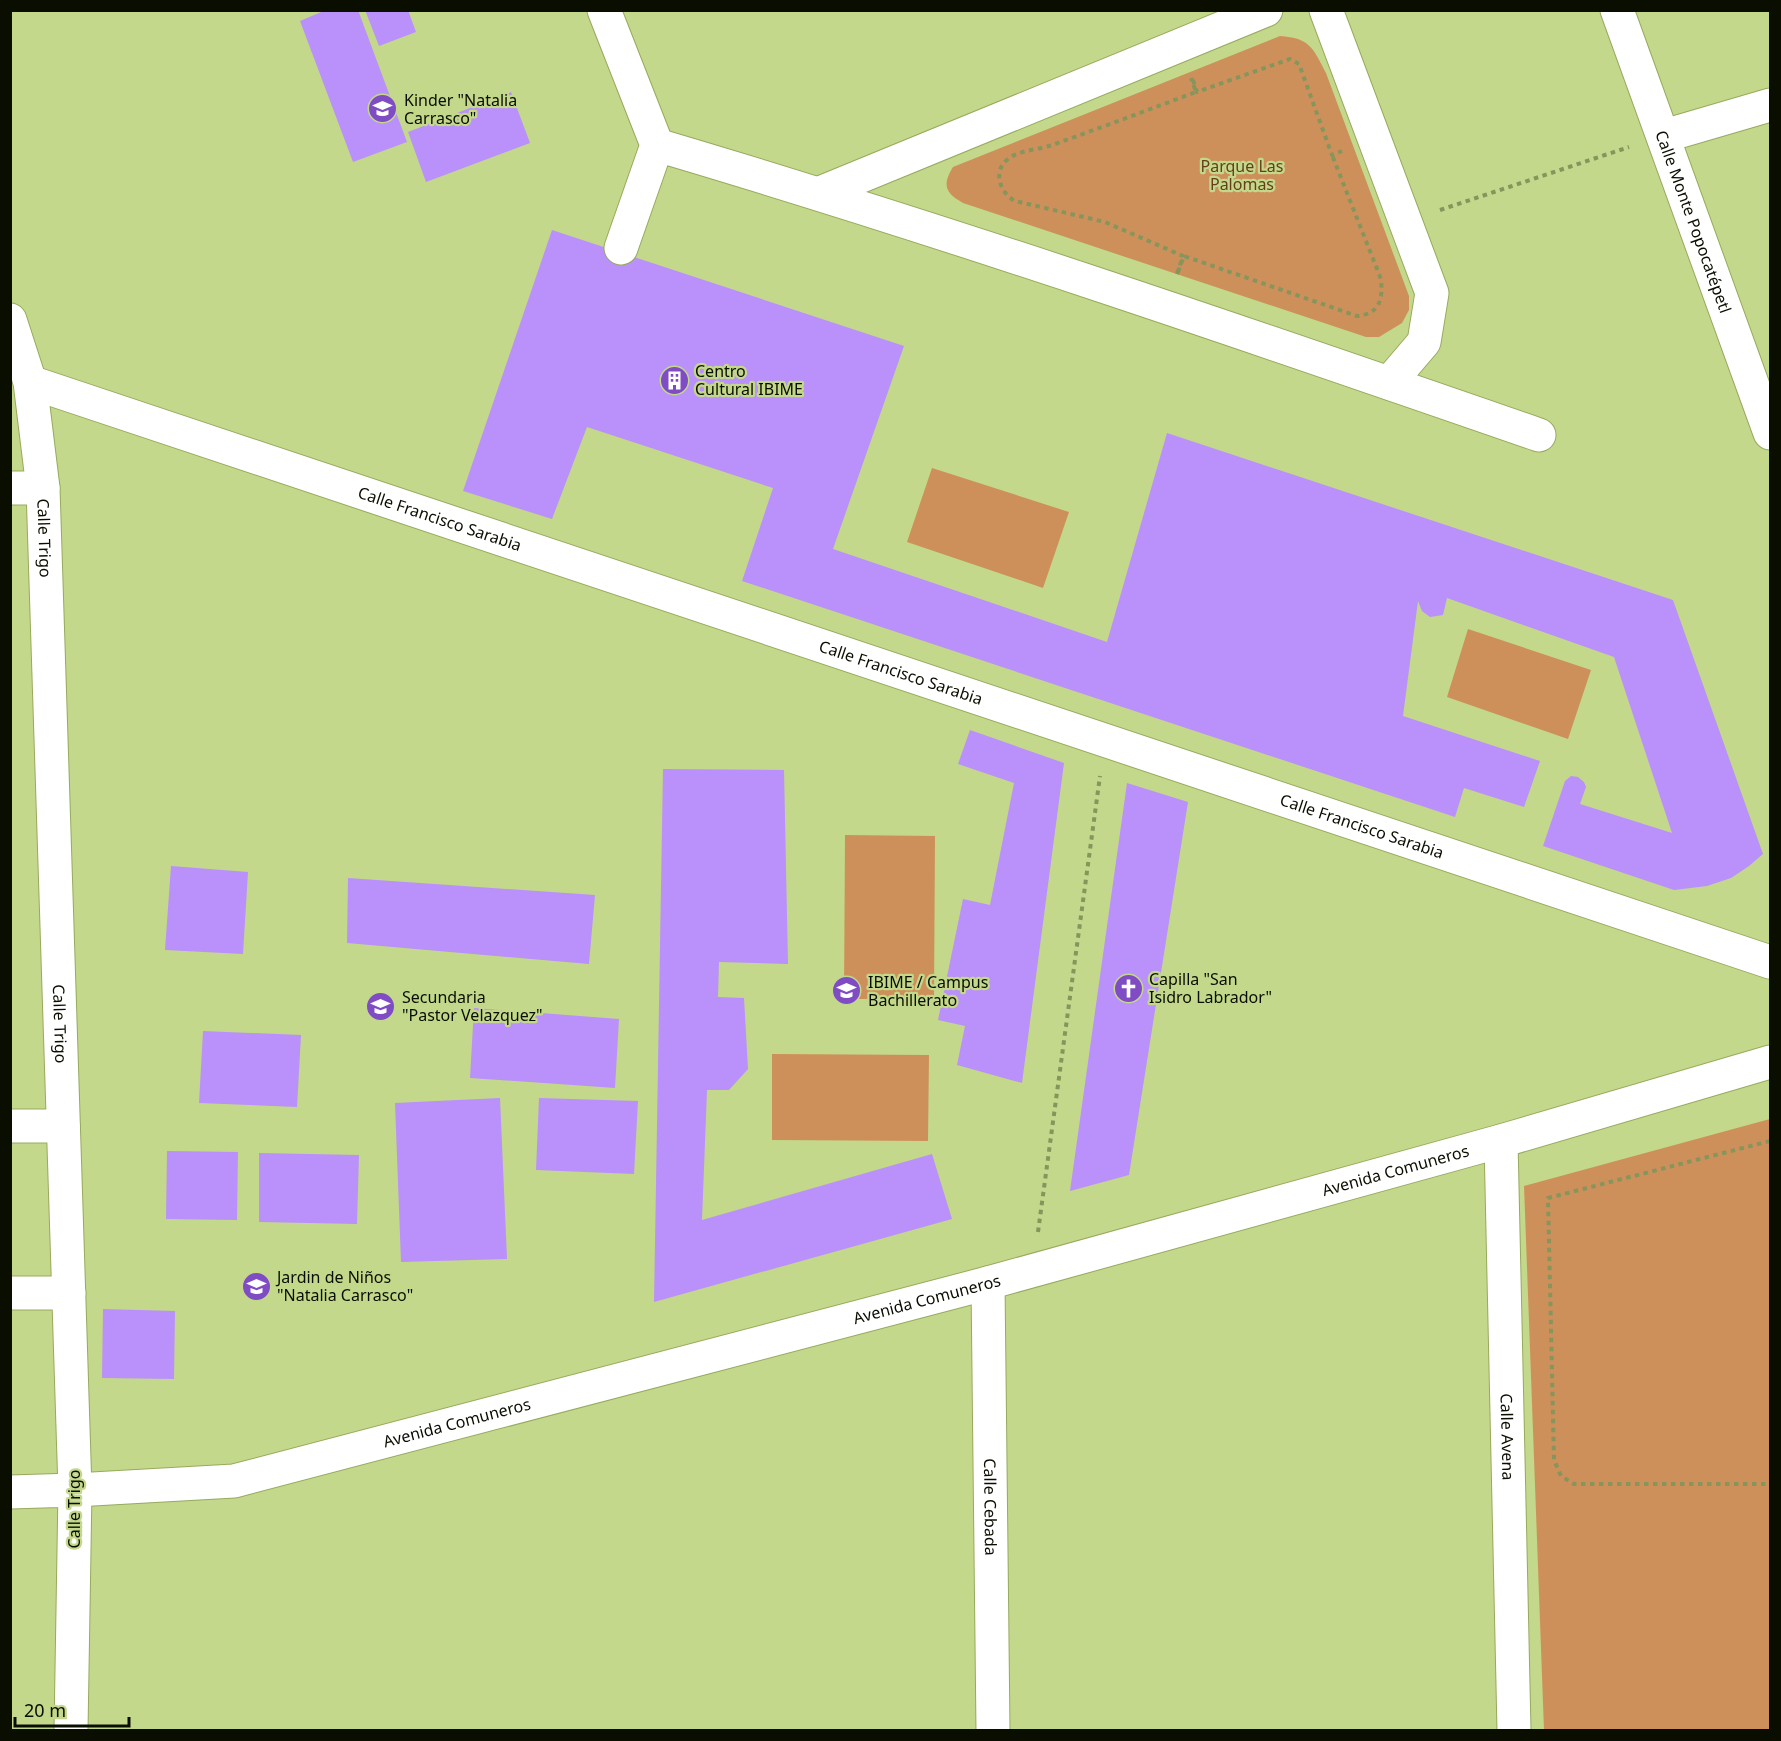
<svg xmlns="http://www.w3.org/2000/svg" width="1781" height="1741" font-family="'Noto Sans',sans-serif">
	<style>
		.green { fill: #ce905b }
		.building { fill: #ba90fb }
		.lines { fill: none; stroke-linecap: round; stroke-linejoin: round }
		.street-casing { stroke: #97aa5e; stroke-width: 35 }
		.secondary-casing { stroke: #97aa5e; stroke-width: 35 }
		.path { stroke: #85955c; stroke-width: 4; stroke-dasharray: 4.5 4.5; stroke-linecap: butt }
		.street { stroke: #fff; stroke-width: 33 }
		.secondary { stroke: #fff; stroke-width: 33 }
		.labels { text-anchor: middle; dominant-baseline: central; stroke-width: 4.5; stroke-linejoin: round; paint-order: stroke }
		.poi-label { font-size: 16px; fill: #090e00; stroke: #c3d88a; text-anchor: start }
		.park-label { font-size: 16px; fill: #663e1a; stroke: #c3d88a }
		.street-label { font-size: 16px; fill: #090e00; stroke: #c3d88a }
	</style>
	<rect width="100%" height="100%" fill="#c3d88a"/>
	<path class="green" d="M 1280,36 C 1310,38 1313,48 1326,73 L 1409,296 L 1409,310 L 1402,323 L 1379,337 L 1366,337 L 963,203 C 945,193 942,185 953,167 Z
		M 932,468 L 1069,512 L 1043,588 L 907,542 Z
		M 1468,629 L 1591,670 L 1568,739 L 1447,697 Z
		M 845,835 L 935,836 L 934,999 L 844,999 Z
		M 772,1054 L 929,1055 L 928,1141 L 772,1140 Z
		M 1770,1119 L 1770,1730 L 1544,1730 L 1524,1186 Z"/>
	<path class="building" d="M 326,10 L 358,10 L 407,142 L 353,162 L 300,21 Z
		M 365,10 L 408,10 L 416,32 L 379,46 Z
		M 511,92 L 530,143 L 426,182 L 408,132 Z
		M 552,230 L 904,346 L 833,549 L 1107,642 L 1167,433 L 1673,600 L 1763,854 L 1749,866 L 1731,878 L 1707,886 L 1674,890 L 1543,846 L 1565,781 L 1571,776 L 1578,777 L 1584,782 L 1586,787 L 1580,804 L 1672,833 L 1614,657 L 1447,598 L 1443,615 L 1430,617 L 1422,611 L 1418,601 L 1403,716 L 1540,761 L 1524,807 L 1464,788 L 1455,817 L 742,581 L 773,488 L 587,427 L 552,519 L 463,491 Z
		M 970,730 L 1064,763 L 1022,1083 L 957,1065 L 965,1026 L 938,1020 L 963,899 L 990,905 L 1014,783 L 958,764 Z
		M 663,769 L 784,770 L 788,964 L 719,962 L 718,997 L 744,998 L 748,1069 L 729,1090 L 707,1090 L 702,1220 L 932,1154 L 952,1219 L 654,1302 Z
		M 1127,783 L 1188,802 L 1129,1175 L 1070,1191 Z
		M 171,866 L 248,872 L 243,954 L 165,950 Z
		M 348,878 L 595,895 L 589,964 L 347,943 Z
		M 474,1008 L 619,1019 L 615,1088 L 470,1078 Z
		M 203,1031 L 301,1035 L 297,1107 L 199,1103 Z
		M 500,1098 L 507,1259 L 401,1262 L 395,1103 Z
		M 539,1098 L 638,1101 L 634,1174 L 536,1170 Z
		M 167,1151 L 238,1152 L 237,1220 L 166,1219 Z
		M 259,1153 L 359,1155 L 357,1224 L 259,1222 Z
		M 103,1309 L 175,1311 L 174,1379 L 102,1378 Z"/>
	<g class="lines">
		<defs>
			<g id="street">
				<path d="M 604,10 L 657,145 L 621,248"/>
				<path d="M 1326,10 L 1432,293 L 1424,342 L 1389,383"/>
				<path id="s1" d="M 1617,10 L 1770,433"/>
				<path d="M 1664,136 L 1770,105"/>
				<path d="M 657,145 C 954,233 1247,334 1539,435"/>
				<path d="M 820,193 L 1266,10"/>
				<path id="s2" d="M 30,382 L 1770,962"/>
				<path d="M 10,488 L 43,488"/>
				<path d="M 10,1126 L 63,1126"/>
				<path id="s3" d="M 1501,1141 L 1514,1730"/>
				<path id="s4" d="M 988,1283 L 993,1730"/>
				<path d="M 10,1293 L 69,1293"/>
				<path d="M 10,1492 L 75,1490 L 71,1730"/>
			</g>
			<g id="secondary">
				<path id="s5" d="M 10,320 L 30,382 L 43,488 L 75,1490 L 234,1481 L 988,1283 L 1501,1141 L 1770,1062"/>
			</g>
		</defs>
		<use href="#street" class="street-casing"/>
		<use href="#secondary" class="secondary-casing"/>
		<path class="path" d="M 1193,80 L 1197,92 L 1290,59 L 1299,64 L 1332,155 L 1342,151
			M 1440,210 L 1629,147
			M 1178,272 L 1184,256 L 1357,316 C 1380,314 1383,299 1381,279 L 1332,155
			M 1177,274 L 1183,256 L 1105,222 L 1015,201 C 1000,193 992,171 1008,159 C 1019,150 1038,150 1052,145 C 1100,128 1148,110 1196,92 L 1191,78
			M 1770,1141 L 1548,1198 L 1554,1460 L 1561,1476 L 1574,1484 L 1770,1484
			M 1038,1232 L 1100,776"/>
		<use href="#street" class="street"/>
		<use href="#secondary" class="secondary"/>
	</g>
	<defs>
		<symbol id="school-disc" viewBox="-11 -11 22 22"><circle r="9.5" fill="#804cc4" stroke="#c3d88a"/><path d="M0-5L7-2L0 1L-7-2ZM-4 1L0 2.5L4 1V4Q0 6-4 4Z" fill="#fff"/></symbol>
		<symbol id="building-disc" viewBox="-11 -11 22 22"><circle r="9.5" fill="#804cc4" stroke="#c3d88a"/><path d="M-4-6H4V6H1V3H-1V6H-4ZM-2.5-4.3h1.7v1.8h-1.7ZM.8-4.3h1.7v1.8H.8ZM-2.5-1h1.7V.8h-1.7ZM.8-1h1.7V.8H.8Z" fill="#fff"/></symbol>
		<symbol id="church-disc" viewBox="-11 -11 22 22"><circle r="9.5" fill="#804cc4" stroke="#c3d88a"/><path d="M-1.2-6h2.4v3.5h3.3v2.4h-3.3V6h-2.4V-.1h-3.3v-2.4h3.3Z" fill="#fff"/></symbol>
	</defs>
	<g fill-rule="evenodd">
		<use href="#school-disc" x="366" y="92" width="33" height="33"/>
		<use href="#building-disc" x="658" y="364" width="33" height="33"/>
		<use href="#church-disc" x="1112" y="972" width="33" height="33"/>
		<use href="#school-disc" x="830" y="974" width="33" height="33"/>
		<use href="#school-disc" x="364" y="990" width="33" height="33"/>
		<use href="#school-disc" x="240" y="1270" width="33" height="33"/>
	</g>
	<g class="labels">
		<g class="poi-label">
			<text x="404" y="100">Kinder "Natalia<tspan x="404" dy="18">Carrasco"</tspan></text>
			<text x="695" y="371">Centro<tspan x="695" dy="18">Cultural IBIME</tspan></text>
			<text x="1149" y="979">Capilla "San<tspan x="1149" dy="18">Isidro Labrador"</tspan></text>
			<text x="868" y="982">IBIME / Campus<tspan x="868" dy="18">Bachillerato</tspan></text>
			<text x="402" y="997">Secundaria<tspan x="402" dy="18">"Pastor Velazquez"</tspan></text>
			<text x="277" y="1277">Jardin de Niños<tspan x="277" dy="18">"Natalia Carrasco"</tspan></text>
		</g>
		<g class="park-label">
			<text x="1242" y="166">Parque Las<tspan x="1242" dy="18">Palomas</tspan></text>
		</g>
		<g class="street-label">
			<text stroke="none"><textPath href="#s1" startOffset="225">Calle Monte Popocatépetl</textPath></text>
			<text stroke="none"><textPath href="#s2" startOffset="432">Calle Francisco Sarabia</textPath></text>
			<text stroke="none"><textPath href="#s5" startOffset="222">Calle Trigo</textPath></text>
			<text stroke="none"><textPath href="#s2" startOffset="918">Calle Francisco Sarabia</textPath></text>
			<text stroke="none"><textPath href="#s2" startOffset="1404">Calle Francisco Sarabia</textPath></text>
			<text stroke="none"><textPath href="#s5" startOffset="708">Calle Trigo</textPath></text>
			<text stroke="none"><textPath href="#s5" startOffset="2536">Avenida Comuneros</textPath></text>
			<text stroke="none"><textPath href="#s5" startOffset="2050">Avenida Comuneros</textPath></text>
			<text stroke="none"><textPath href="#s5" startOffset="1564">Avenida Comuneros</textPath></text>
			<text stroke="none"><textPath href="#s3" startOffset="296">Calle Avena</textPath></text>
			<text stroke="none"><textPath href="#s4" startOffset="224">Calle Cebada</textPath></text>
			<text transform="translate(74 1509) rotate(-90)">Calle Trigo</text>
		</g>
	</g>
	<rect width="1781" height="1741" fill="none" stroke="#090e00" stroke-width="24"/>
	<path d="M15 1717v9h114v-9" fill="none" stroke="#090e00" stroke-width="3"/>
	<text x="24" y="1717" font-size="18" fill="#090e00" stroke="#c3d88a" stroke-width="4.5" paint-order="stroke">20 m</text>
</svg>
